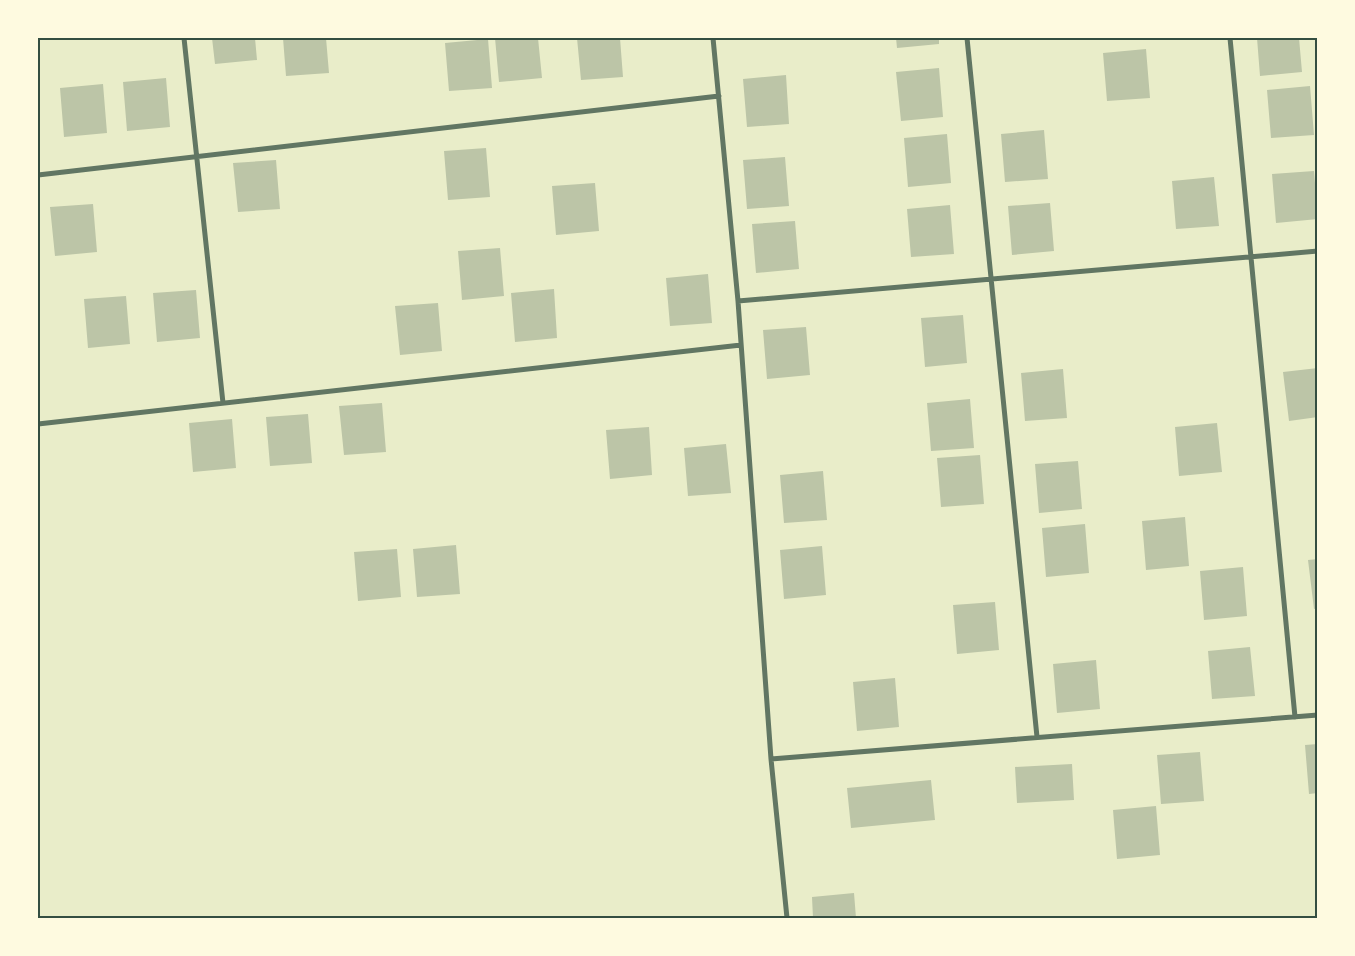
<svg xmlns="http://www.w3.org/2000/svg" width="1355" height="956" font-family="Helvetica,sans-serif">
	<style>
		.building { fill: #bcc5a7 }
		.lines { fill: none; stroke-linecap: round; stroke-linejoin: round }
		.minor { stroke: #617663; stroke-width: 5 }
		.neatline { fill: none; stroke: #344e41; stroke-width: 2 }
	</style>
	<rect width="100%" height="100%" fill="#e9edc9"/>
	<path class="building" d="M 212,38 L 255,38 L 257,60 L 215,64 Z
		M 283,38 L 326,38 L 329,73 L 286,76 Z
		M 495,38 L 538,38 L 542,78 L 499,82 Z
		M 577,38 L 620,38 L 623,77 L 581,80 Z
		M 896,38 L 939,38 L 939,44 L 897,48 Z
		M 1257,38 L 1299,38 L 1302,72 L 1260,76 Z
		M 488,39 L 492,88 L 449,91 L 445,43 Z
		M 1146,49 L 1150,98 L 1107,101 L 1103,53 Z
		M 939,68 L 943,117 L 901,121 L 896,72 Z
		M 786,75 L 789,124 L 747,127 L 743,79 Z
		M 166,78 L 170,127 L 127,131 L 123,82 Z
		M 103,84 L 107,133 L 64,137 L 60,88 Z
		M 1310,86 L 1314,135 L 1271,138 L 1267,90 Z
		M 1044,130 L 1048,179 L 1005,182 L 1001,134 Z
		M 947,134 L 951,183 L 908,187 L 904,138 Z
		M 486,148 L 490,197 L 448,200 L 444,151 Z
		M 785,157 L 789,206 L 747,209 L 743,160 Z
		M 276,160 L 280,209 L 238,212 L 233,163 Z
		M 1314,171 L 1318,219 L 1276,223 L 1272,174 Z
		M 1214,177 L 1219,226 L 1176,229 L 1172,181 Z
		M 595,183 L 599,231 L 556,235 L 552,186 Z
		M 1050,203 L 1054,251 L 1012,255 L 1008,206 Z
		M 93,204 L 97,252 L 55,256 L 50,207 Z
		M 950,205 L 954,254 L 911,257 L 907,209 Z
		M 795,221 L 799,269 L 756,273 L 752,224 Z
		M 500,248 L 504,296 L 462,300 L 458,251 Z
		M 708,274 L 712,323 L 670,326 L 666,278 Z
		M 554,289 L 557,338 L 515,342 L 511,293 Z
		M 196,290 L 200,338 L 157,342 L 153,293 Z
		M 126,296 L 130,344 L 88,348 L 84,299 Z
		M 438,303 L 442,351 L 400,355 L 395,306 Z
		M 963,315 L 967,363 L 925,367 L 921,318 Z
		M 806,327 L 810,375 L 767,379 L 763,330 Z
		M 1318,368 L 1318,417 L 1289,421 L 1283,372 Z
		M 1063,369 L 1067,418 L 1025,421 L 1021,373 Z
		M 970,399 L 974,448 L 931,451 L 927,403 Z
		M 382,403 L 386,452 L 344,455 L 339,406 Z
		M 308,414 L 312,463 L 270,466 L 266,417 Z
		M 232,419 L 236,468 L 193,472 L 189,423 Z
		M 1217,423 L 1222,472 L 1179,476 L 1175,427 Z
		M 649,427 L 652,475 L 610,479 L 606,430 Z
		M 726,444 L 731,493 L 688,496 L 684,448 Z
		M 980,455 L 984,504 L 941,507 L 937,458 Z
		M 1078,461 L 1082,509 L 1039,513 L 1035,464 Z
		M 823,471 L 827,520 L 784,523 L 780,475 Z
		M 1185,517 L 1189,566 L 1146,570 L 1142,521 Z
		M 1085,524 L 1089,573 L 1046,577 L 1042,528 Z
		M 456,545 L 460,594 L 417,597 L 413,549 Z
		M 822,546 L 826,595 L 784,599 L 780,550 Z
		M 397,549 L 401,597 L 358,601 L 354,552 Z
		M 1318,559 L 1318,608 L 1314,609 L 1308,560 Z
		M 1243,567 L 1247,616 L 1204,620 L 1200,571 Z
		M 995,602 L 999,650 L 957,654 L 953,605 Z
		M 1250,647 L 1255,696 L 1212,699 L 1208,651 Z
		M 1096,660 L 1100,709 L 1057,713 L 1053,664 Z
		M 895,678 L 899,727 L 857,731 L 853,682 Z
		M 1318,744 L 1318,793 L 1309,794 L 1305,745 Z
		M 1200,752 L 1204,801 L 1161,804 L 1157,755 Z
		M 1072,764 L 1074,800 L 1017,803 L 1015,767 Z
		M 931,780 L 935,820 L 851,828 L 847,788 Z
		M 1156,806 L 1160,855 L 1117,859 L 1113,810 Z
		M 854,893 L 856,918 L 813,918 L 812,897 Z"/>
	<g class="lines">
		<path class="minor" d="M 184,38 L 223,403
			M 713,38 L 738,301 L 771,759 L 787,918
			M 967,38 L 1037,737
			M 1230,38 L 1295,717
			M 38,175 L 719,96
			M 738,301 L 1318,251
			M 38,424 L 741,345
			M 771,759 L 1318,715"/>
	</g>
	<rect width="1355" height="956" fill="none" stroke="#fefae0" stroke-width="78"/>
	<rect x="39" y="39" width="1277" height="878" class="neatline"/>
</svg>
